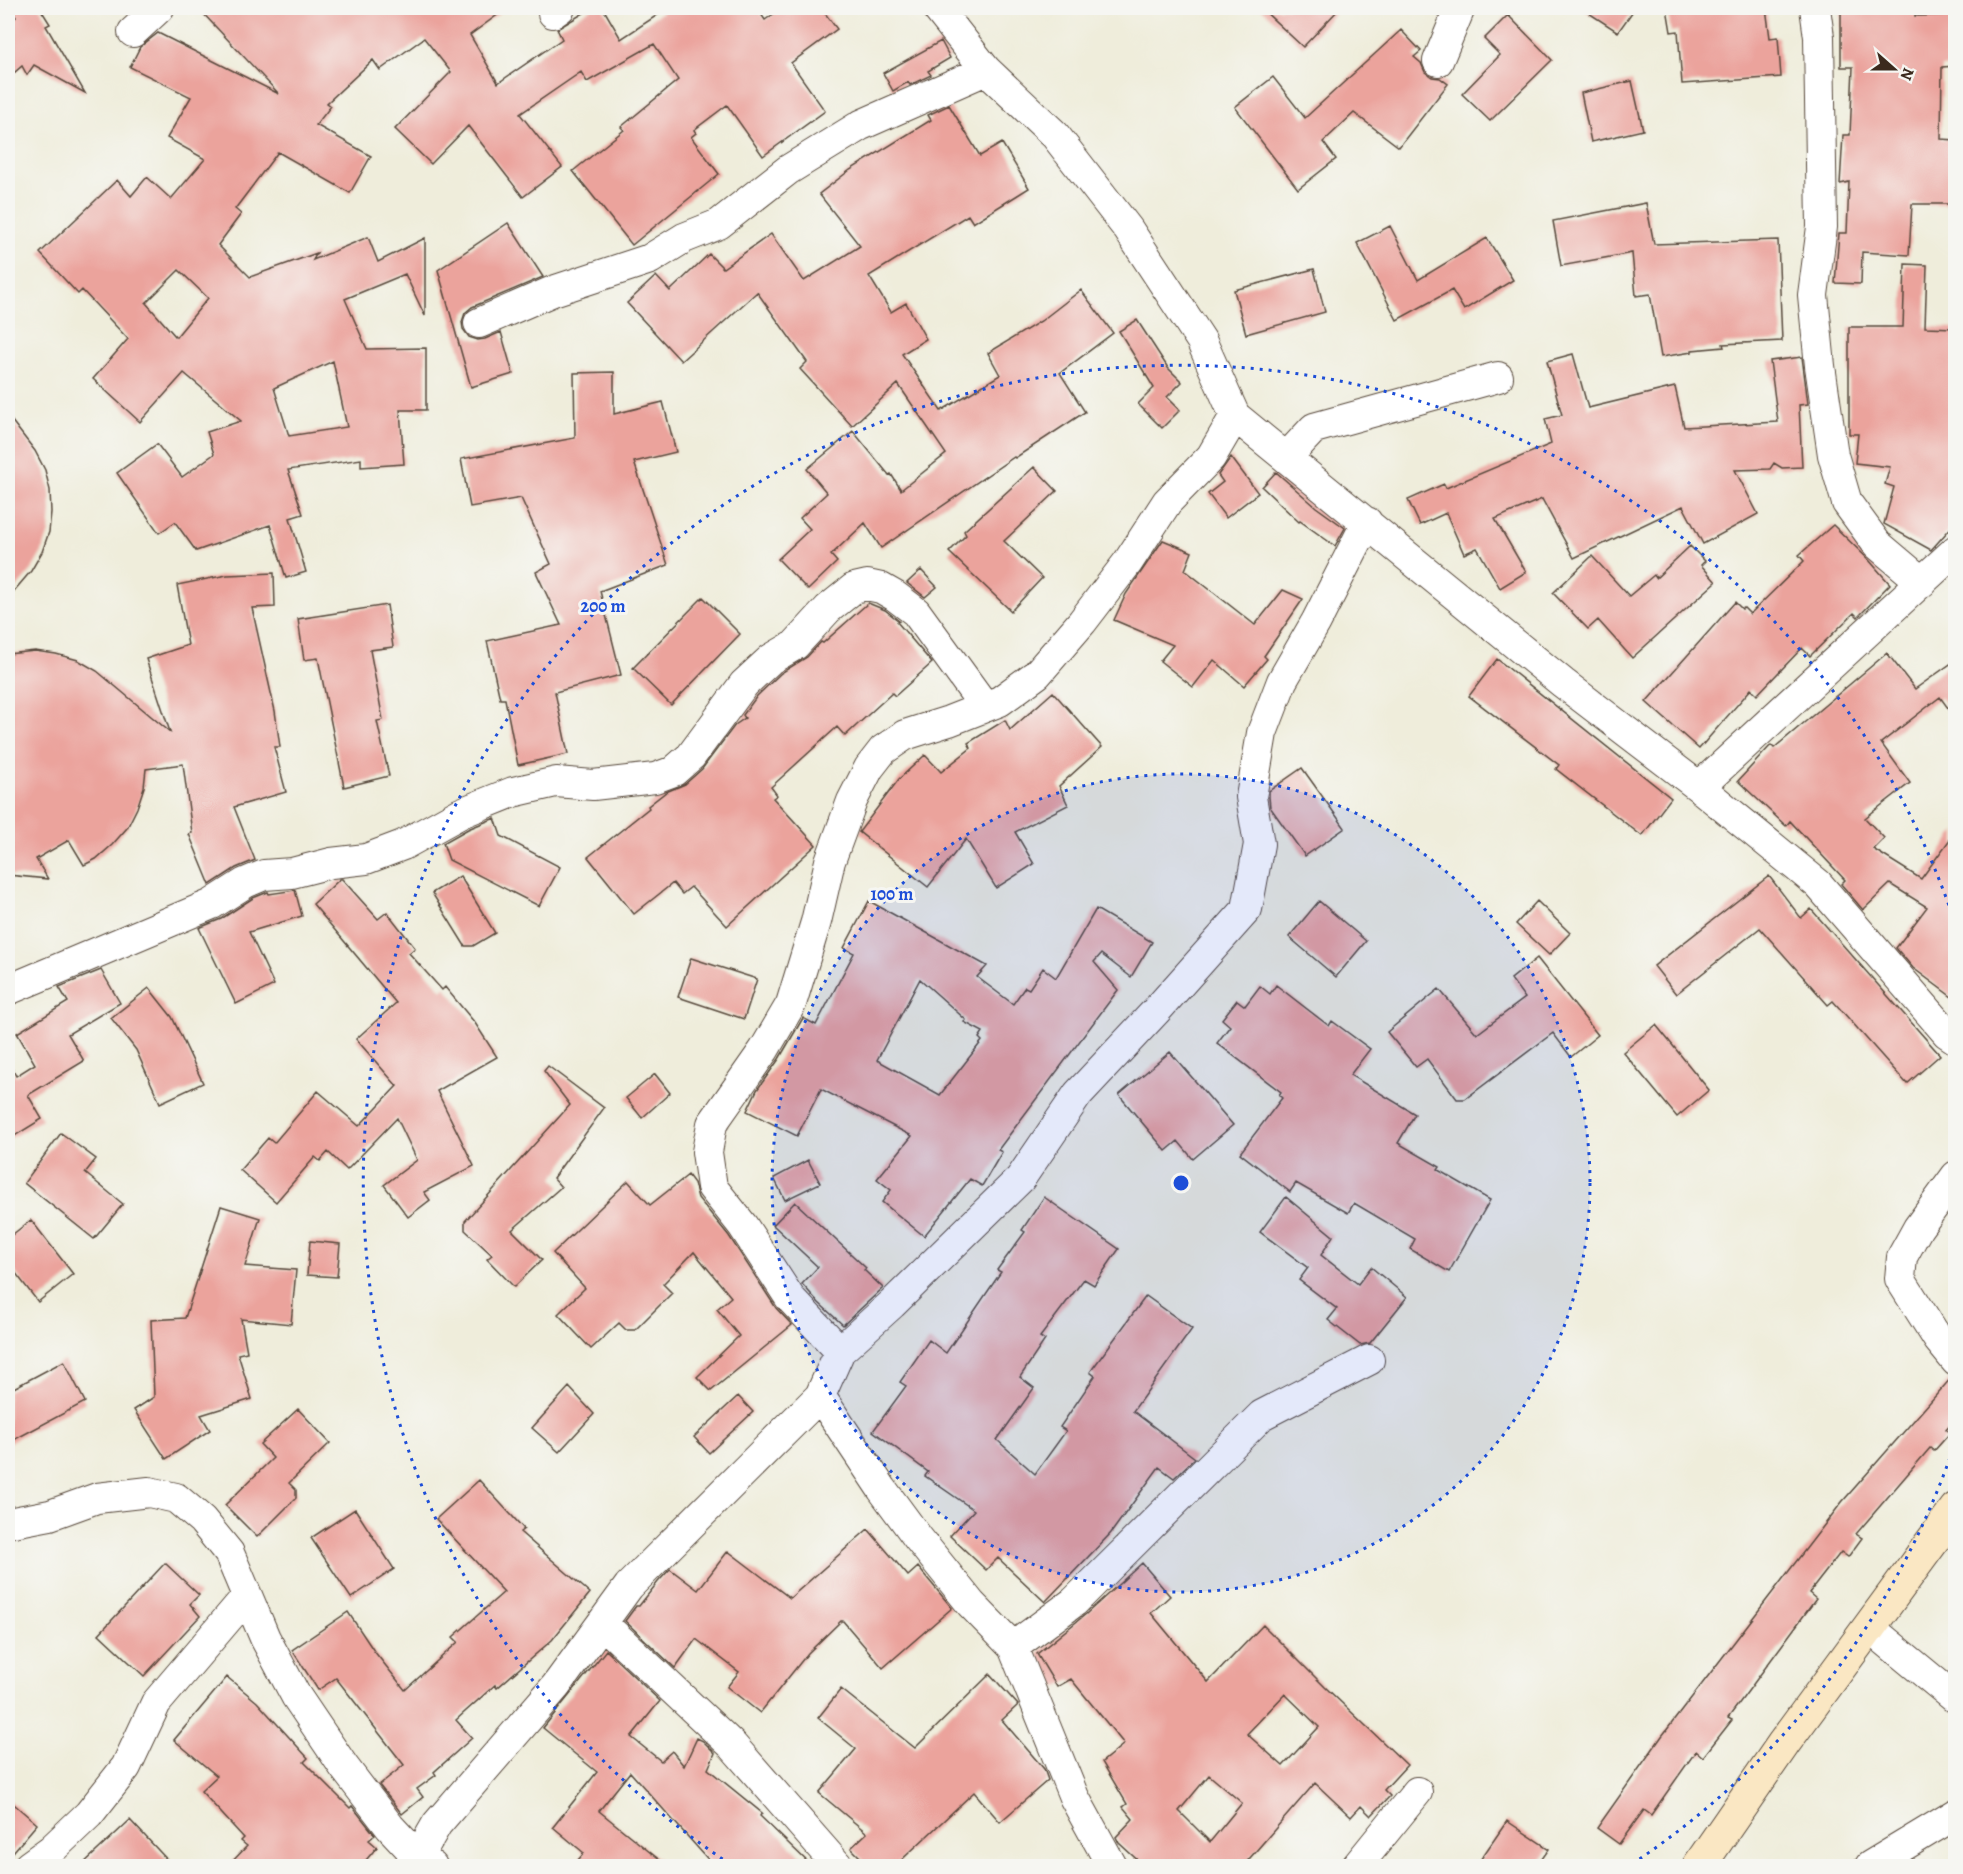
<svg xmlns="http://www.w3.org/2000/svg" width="1963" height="1874" font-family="Alegreya,serif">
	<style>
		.building { fill: #eba39c; fill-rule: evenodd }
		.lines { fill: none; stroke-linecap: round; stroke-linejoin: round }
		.street-casing { stroke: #56473a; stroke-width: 32 }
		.secondary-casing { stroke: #56473a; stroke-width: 35 }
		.street { stroke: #fff; stroke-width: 30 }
		.secondary { stroke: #fae7c3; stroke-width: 33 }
		.ring { fill: none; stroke: #1d4ed8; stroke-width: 3; stroke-dasharray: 3 6 }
		.centre { fill: #1d4ed8; stroke: #f6f6f2; stroke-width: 3 }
		.ring-label { font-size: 18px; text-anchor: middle; font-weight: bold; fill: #1d4ed8; stroke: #f6f6f2; stroke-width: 6; stroke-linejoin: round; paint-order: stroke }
	</style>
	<rect width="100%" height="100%" fill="#f6f6f2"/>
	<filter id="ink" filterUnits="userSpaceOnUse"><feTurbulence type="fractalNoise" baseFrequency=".0167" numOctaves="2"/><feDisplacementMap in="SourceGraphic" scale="12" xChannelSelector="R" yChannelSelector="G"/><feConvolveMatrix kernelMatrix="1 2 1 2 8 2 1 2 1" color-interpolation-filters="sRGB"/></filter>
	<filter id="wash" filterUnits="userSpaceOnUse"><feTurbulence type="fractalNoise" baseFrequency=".008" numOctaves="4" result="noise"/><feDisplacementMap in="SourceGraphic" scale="24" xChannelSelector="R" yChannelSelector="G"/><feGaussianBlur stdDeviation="1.35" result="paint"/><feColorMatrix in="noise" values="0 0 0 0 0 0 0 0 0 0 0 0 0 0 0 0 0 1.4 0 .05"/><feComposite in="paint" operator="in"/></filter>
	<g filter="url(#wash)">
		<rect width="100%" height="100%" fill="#efeddb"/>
		<g id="blocks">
			<path class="building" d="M 10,8 L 40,8 L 50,24 L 46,26 L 85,93 L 34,65 L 27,75 L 22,66 L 8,78 L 8,24 L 16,17 Z
				M 198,8 L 507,8 L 470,35 L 498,83 L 562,39 L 557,29 L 592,8 L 603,8 L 621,39 L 668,8 L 757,8 L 765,20 L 782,8 L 821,8 L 837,29 L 791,63 L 825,111 L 763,156 L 727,105 L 694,130 L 696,133 L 691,137 L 719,174 L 632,245 L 573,171 L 624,130 L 621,127 L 678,80 L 654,44 L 587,82 L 581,72 L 520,114 L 562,167 L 523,197 L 468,126 L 431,164 L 395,129 L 451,72 L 424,38 L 380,70 L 373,60 L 327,103 L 331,106 L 316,125 L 371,156 L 350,193 L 278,152 L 235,209 L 241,214 L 218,245 L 250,277 L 317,253 L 313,260 L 368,237 L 378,262 L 425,238 L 425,316 L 405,274 L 345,299 L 367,349 L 426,348 L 426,410 L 400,410 L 404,464 L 361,467 L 361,459 L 288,470 L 303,514 L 290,518 L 306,572 L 286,578 L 270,525 L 196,551 L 175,522 L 159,533 L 117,473 L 157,444 L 182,477 L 214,454 L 207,432 L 241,421 L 184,373 L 140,422 L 93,379 L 128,339 L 82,290 L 78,294 L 40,253 L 117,180 L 131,196 L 147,177 L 171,199 L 205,159 L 167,138 L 191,97 L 130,67 L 140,47 L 158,33 L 279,94 ZM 179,270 L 208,298 L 176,337 L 146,303 ZM 333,361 L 347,427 L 289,436 L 274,388 Z
				M 1261,8 L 1340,8 L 1303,47 Z
				M 1581,8 L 1635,8 L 1618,32 Z
				M 1667,8 L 1766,8 L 1770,38 L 1778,37 L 1781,77 L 1682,84 L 1678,31 L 1671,32 Z
				M 1841,8 L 1915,8 L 1915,16 L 1956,15 L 1956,66 L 1942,67 L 1941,139 L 1956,140 L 1956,204 L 1912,204 L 1909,255 L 1862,252 L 1861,284 L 1835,283 L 1839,233 L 1847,233 L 1849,182 L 1840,184 L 1843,135 L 1850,135 L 1853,67 L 1841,67 Z
				M 1508,15 L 1552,60 L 1490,121 L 1462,94 L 1500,55 L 1484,39 Z
				M 1401,30 L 1421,51 L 1414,57 L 1421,63 L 1425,72 L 1432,77 L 1440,78 L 1448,84 L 1399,147 L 1354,113 L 1323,142 L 1336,159 L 1298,189 L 1235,107 L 1273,77 L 1305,118 Z
				M 941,41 L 950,58 L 928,71 L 931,75 L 910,85 L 908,82 L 893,91 L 883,73 Z
				M 1632,81 L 1643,130 L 1591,142 L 1581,93 Z
				M 949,105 L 980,156 L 1002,143 L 1029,188 L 973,223 L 968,215 L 869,276 L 891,312 L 906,303 L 926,339 L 902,354 L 941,411 L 1000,375 L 988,353 L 1041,321 L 1081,290 L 1113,333 L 1060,373 L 1085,412 L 1015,458 L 1014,457 L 881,548 L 865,523 L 831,555 L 837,562 L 808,590 L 778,559 L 810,529 L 800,518 L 827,493 L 807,469 L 853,431 L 889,475 L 891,474 L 901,490 L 946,454 L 898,384 L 852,426 L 800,369 L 807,362 L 757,292 L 681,361 L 627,303 L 656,276 L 670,291 L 709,254 L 723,268 L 771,234 L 804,281 L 860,246 L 819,194 L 850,170 L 931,120 L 928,115 Z
				M 1646,203 L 1654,244 L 1778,240 L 1782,341 L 1723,344 L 1724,347 L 1692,350 L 1692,352 L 1661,357 L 1650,294 L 1636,296 L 1632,253 L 1561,266 L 1553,221 Z
				M 508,223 L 543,277 L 472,307 L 465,313 L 462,322 L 463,329 L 469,337 L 478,340 L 485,339 L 501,332 L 513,374 L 471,387 L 438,270 Z
				M 1390,226 L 1418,280 L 1487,238 L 1513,280 L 1464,310 L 1452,290 L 1397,320 L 1357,243 Z
				M 1905,264 L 1927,265 L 1925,327 L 1956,328 L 1956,522 L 1931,550 L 1884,524 L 1894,487 L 1885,484 L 1890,467 L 1855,463 L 1858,434 L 1849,434 L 1849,327 L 1903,327 Z
				M 1314,269 L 1325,312 L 1246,334 L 1234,290 Z
				M 1137,320 L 1168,368 L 1182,382 L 1167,397 L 1180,410 L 1162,428 L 1138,404 L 1154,388 L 1119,331 Z
				M 1573,354 L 1588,408 L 1675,387 L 1684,427 L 1778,422 L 1770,361 L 1802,357 L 1808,404 L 1799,405 L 1802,467 L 1782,468 L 1774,463 L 1770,469 L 1735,470 L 1758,514 L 1703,544 L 1683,506 L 1574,558 L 1542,499 L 1495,519 L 1526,572 L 1500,588 L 1477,548 L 1464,554 L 1446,513 L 1420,525 L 1408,500 L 1444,484 L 1446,488 L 1551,444 L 1545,419 L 1562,415 L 1547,361 Z
				M 614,372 L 614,414 L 663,402 L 676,452 L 634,462 L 668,565 L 600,591 L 621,675 L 555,692 L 568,754 L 518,765 L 505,699 L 500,699 L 487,641 L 561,625 L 536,572 L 551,564 L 521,498 L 470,507 L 461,459 L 575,438 L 574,373 Z
				M 8,416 L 35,451 L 45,470 L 50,490 L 51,512 L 49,532 L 42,552 L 31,571 L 8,598 Z
				M 1231,457 L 1258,493 L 1226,518 L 1208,494 L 1223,482 L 1218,475 Z
				M 1034,467 L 1057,491 L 1004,541 L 1042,578 L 1011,611 L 949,552 L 966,535 L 964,531 Z
				M 1276,472 L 1316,507 L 1345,528 L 1335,546 L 1300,521 L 1299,522 L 1262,487 Z
				M 1833,525 L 1869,560 L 1890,584 L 1858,617 L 1854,613 L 1810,656 L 1802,648 L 1757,695 L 1751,689 L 1699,749 L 1646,702 L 1735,602 L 1742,609 L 1744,608 L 1750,614 L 1804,561 L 1799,555 Z
				M 1163,540 L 1192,552 L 1185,570 L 1255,625 L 1283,590 L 1303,599 L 1264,656 L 1267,659 L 1244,686 L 1214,660 L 1193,687 L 1160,661 L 1173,645 L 1114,620 L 1126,594 Z
				M 1690,546 L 1705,561 L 1701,565 L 1716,582 L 1632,658 L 1598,620 L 1588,629 L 1553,593 L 1592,556 L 1629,596 L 1654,575 L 1656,578 Z
				M 921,570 L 937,587 L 925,597 L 907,583 Z
				M 274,573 L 275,607 L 252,608 L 275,711 L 280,747 L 274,747 L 286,792 L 234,807 L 255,860 L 236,868 L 210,885 L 189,834 L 192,833 L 183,764 L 146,769 L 144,787 L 137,808 L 127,828 L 112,845 L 96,859 L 84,865 L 69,840 L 36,859 L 48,879 L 8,875 L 8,654 L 35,651 L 56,654 L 78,660 L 97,671 L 170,732 L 146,659 L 188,645 L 177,585 L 227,575 Z
				M 703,597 L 740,634 L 671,705 L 633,668 Z
				M 868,603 L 885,610 L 899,621 L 897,622 L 932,663 L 895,696 L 892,693 L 845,736 L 837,727 L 771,787 L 777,795 L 773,798 L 816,845 L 727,926 L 691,887 L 682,894 L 673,883 L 634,914 L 588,857 L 649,808 L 648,806 L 666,792 L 685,784 L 702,769 L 735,725 L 745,718 L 743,715 L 757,696 L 781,673 L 807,657 L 821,642 L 823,643 Z
				M 387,605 L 393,647 L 370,650 L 383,720 L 377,721 L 389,776 L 344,787 L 318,658 L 304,660 L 298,619 Z
				M 1887,653 L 1915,689 L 1956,660 L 1956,719 L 1940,697 L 1881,743 L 1910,783 L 1865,818 L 1884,838 L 1873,849 L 1921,879 L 1956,831 L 1956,1000 L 1913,968 L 1896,948 L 1927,907 L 1890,884 L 1863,910 L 1841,884 L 1845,880 L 1790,821 L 1786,826 L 1738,781 L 1771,745 L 1774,748 Z
				M 1497,659 L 1671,798 L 1642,836 L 1556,769 L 1559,765 L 1469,696 Z
				M 1053,692 L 1102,747 L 1059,786 L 1068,805 L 1015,832 L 1034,864 L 996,888 L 966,839 L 928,887 L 859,832 L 899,779 L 925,755 L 941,772 L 971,748 L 968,743 L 1005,720 L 1010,730 Z
				M 1302,768 L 1345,828 L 1305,856 L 1270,807 L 1269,797 L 1269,791 Z
				M 495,818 L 501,836 L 560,867 L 539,906 L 449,860 L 443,843 L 468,829 Z
				M 460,876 L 495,933 L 473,946 L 465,946 L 432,893 Z
				M 1769,876 L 1801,918 L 1811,909 L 1940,1055 L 1907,1084 L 1833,1001 L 1828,1005 L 1760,928 L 1676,994 L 1654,966 Z
				M 340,879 L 342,879 L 378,919 L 387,912 L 415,948 L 409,953 L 442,990 L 445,987 L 475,1023 L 497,1057 L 437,1091 L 474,1166 L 424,1192 L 430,1200 L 408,1217 L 384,1185 L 417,1160 L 397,1118 L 347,1170 L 328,1152 L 320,1161 L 315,1157 L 276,1202 L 240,1170 L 268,1138 L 274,1143 L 318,1091 L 359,1126 L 397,1086 L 356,1039 L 396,1003 L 313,904 Z
				M 295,890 L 302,916 L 249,932 L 274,985 L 236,1004 L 199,928 L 221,919 L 253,898 L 268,892 L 269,894 Z
				M 869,901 L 987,966 L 977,977 L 1013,1004 L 1025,987 L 1029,989 L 1043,968 L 1056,978 L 1096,909 L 1152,942 L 1131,977 L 1101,954 L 1094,962 L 1118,990 L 998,1150 L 1002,1152 L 982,1186 L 970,1179 L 924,1236 L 882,1202 L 891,1190 L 877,1179 L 912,1136 L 821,1089 L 797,1136 L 747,1111 L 757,1090 L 779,1059 L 803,1018 L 816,1025 L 854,953 L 844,948 ZM 920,979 L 966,1020 L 964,1022 L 983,1032 L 979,1038 L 982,1041 L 940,1095 L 877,1060 Z
				M 1319,901 L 1366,941 L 1336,977 L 1289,937 Z
				M 1537,901 L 1570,933 L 1549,955 L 1516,924 Z
				M 691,958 L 757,979 L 744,1019 L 678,997 Z
				M 1537,958 L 1598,1035 L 1571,1057 L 1553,1033 L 1465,1099 L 1457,1099 L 1427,1059 L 1416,1067 L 1387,1032 L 1439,989 L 1477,1034 L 1525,998 L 1511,979 Z
				M 101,970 L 120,1003 L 68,1034 L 84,1061 L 28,1095 L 42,1119 L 8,1140 L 8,1061 L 16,1076 L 35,1064 L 17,1033 L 68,1002 L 59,987 Z
				M 1276,985 L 1329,1026 L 1332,1021 L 1370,1049 L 1350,1075 L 1415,1114 L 1398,1143 L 1440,1167 L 1438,1170 L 1490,1200 L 1449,1272 L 1410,1249 L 1415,1239 L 1354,1203 L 1348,1213 L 1296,1183 L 1290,1192 L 1240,1153 L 1282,1098 L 1279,1095 L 1281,1092 L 1217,1043 L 1230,1026 L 1222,1019 L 1237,1000 L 1245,1006 L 1260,986 L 1270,994 Z
				M 149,988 L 172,1017 L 203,1083 L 160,1103 L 136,1050 L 111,1018 Z
				M 1656,1025 L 1709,1090 L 1677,1117 L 1623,1052 Z
				M 1170,1052 L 1233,1125 L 1193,1159 L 1178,1141 L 1166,1151 L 1119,1095 Z
				M 548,1066 L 604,1108 L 553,1178 L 561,1187 L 512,1230 L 542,1260 L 514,1287 L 487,1259 L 492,1255 L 465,1230 L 465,1221 L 570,1105 L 544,1071 Z
				M 655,1074 L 670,1093 L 642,1118 L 626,1098 Z
				M 61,1133 L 96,1159 L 85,1173 L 123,1204 L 94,1239 L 24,1183 Z
				M 808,1160 L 820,1183 L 785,1200 L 774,1178 Z
				M 688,1175 L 694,1183 L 698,1198 L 729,1236 L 776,1308 L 792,1325 L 711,1391 L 697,1377 L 739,1336 L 717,1309 L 731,1297 L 694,1252 L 663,1284 L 672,1293 L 635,1330 L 626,1330 L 619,1323 L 591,1349 L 558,1314 L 585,1288 L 553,1253 L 628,1181 L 650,1205 Z
				M 1044,1197 L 1119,1249 L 1094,1285 L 1084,1279 L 1040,1337 L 1045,1340 L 1020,1377 L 1034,1388 L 997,1440 L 1035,1474 L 1066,1431 L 1060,1427 L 1095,1376 L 1090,1372 L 1146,1296 L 1192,1329 L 1133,1411 L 1195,1458 L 1174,1478 L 1159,1467 L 1111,1533 L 1045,1602 L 998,1558 L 986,1570 L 950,1536 L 974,1510 L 925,1476 L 928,1472 L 873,1431 L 906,1386 L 900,1382 L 929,1340 L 946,1353 L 1001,1272 L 997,1270 L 1025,1232 L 1022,1230 Z
				M 1286,1197 L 1333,1236 L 1321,1255 L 1358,1284 L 1371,1267 L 1407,1297 L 1370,1343 L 1360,1345 L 1328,1320 L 1337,1309 L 1299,1280 L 1308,1268 L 1260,1232 Z
				M 795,1202 L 866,1268 L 864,1270 L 883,1288 L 843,1325 L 819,1303 L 802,1284 L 818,1267 L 773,1225 Z
				M 221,1206 L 260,1218 L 245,1266 L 296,1270 L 291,1324 L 241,1319 L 247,1352 L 238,1354 L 252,1399 L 201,1415 L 210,1430 L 166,1459 L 134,1410 L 154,1397 L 151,1320 L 185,1318 Z
				M 31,1220 L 73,1274 L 38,1302 L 8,1263 L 8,1238 Z
				M 310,1241 L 340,1244 L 337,1277 L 307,1275 Z
				M 64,1361 L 85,1402 L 8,1443 L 8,1391 Z
				M 1952,1377 L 1956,1378 L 1956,1419 L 1946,1430 L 1950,1433 L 1934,1451 L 1930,1448 L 1856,1534 L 1862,1538 L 1848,1557 L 1841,1552 L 1809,1593 L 1816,1599 L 1743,1698 L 1728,1718 L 1732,1720 L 1703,1757 L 1696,1751 L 1651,1815 L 1644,1810 L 1619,1844 L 1597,1828 L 1662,1736 L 1842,1502 Z
				M 569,1387 L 594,1414 L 559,1452 L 532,1428 Z
				M 738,1396 L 753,1412 L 709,1453 L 694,1437 Z
				M 298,1409 L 330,1443 L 289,1483 L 296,1490 L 296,1498 L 257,1537 L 225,1505 L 273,1458 L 260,1444 Z
				M 479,1480 L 524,1529 L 520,1532 L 590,1593 L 552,1640 L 497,1688 L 495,1685 L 456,1720 L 472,1738 L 434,1772 L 436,1775 L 417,1789 L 423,1797 L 402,1814 L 379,1785 L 404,1765 L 336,1678 L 318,1690 L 292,1650 L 348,1612 L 374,1651 L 405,1690 L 458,1642 L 453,1637 L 504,1592 L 436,1519 Z
				M 355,1509 L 394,1569 L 351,1598 L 311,1538 Z
				M 868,1529 L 908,1576 L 918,1567 L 952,1608 L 883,1668 L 843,1621 L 841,1621 L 808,1653 L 760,1713 L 727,1687 L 739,1672 L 696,1639 L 675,1668 L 625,1621 L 636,1606 L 639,1606 L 658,1582 L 670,1569 L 698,1590 L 728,1551 L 790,1598 Z
				M 165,1563 L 199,1595 L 190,1604 L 200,1616 L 144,1676 L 99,1634 Z
				M 1142,1563 L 1170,1596 L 1151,1613 L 1208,1682 L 1263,1625 L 1325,1687 L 1407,1765 L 1384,1790 L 1390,1796 L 1371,1816 L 1361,1806 L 1351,1817 L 1315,1783 L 1243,1866 L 1144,1866 L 1119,1843 L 1116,1837 L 1133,1819 L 1123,1807 L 1127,1804 L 1102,1762 L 1124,1744 L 1071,1679 L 1057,1687 L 1037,1654 L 1086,1614 ZM 1285,1694 L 1319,1727 L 1283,1766 L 1247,1734 ZM 1209,1775 L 1242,1803 L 1210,1842 L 1179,1811 Z
				M 606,1650 L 660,1701 L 631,1737 L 661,1761 L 672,1751 L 684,1766 L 697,1738 L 703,1741 L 715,1753 L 708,1769 L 762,1813 L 760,1816 L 812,1866 L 714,1866 L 630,1772 L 599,1811 L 667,1866 L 573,1866 L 584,1853 L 553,1827 L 597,1772 L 543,1728 Z
				M 990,1674 L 1018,1705 L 1002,1720 L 1044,1769 L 1048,1780 L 1000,1822 L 974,1792 L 895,1866 L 869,1866 L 851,1848 L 867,1833 L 819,1793 L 856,1749 L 818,1718 L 841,1689 L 915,1748 Z
				M 227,1677 L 257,1702 L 308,1758 L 304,1762 L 350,1808 L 352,1806 L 375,1835 L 369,1840 L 377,1847 L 361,1866 L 228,1866 L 247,1846 L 241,1841 L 244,1838 L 201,1791 L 217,1776 L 174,1740 Z
				M 8,1799 L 37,1824 L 8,1858 Z
				M 130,1820 L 173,1866 L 81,1866 Z
				M 1507,1821 L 1549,1849 L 1537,1866 L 1476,1866 Z"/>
		</g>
	</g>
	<g filter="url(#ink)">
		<use href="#blocks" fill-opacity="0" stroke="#56473a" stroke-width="1.5"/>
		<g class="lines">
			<defs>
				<path id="street" d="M 937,8 L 986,70 L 1055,135 L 1128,229 L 1201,340 L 1235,416 L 1563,683 L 1699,787 L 1818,884 L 1947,1033 L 1956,1039
					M 1815,8 L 1819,37 L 1822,227 L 1813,295 L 1820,366 L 1833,455 L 1847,503 L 1877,544 L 1922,582
					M 553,13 L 560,8
					M 133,32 L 159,8
					M 1438,61 L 1460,8
					M 479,323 L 553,291 L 650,259 L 684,238 L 719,224 L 788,170 L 861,125 L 986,70
					M 1287,457 L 1314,428 L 1498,377
					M 1699,787 L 1956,550
					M 8,990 L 212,904 L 245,883 L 264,875 L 292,873 L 331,863 L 366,859 L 403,845 L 461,813 L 513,792 L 556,782 L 593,785 L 655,778 L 674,771 L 691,756 L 744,684 L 771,659 L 795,645 L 828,609 L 854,588 L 867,585 L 881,588 L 895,596 L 916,612 L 985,707
					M 1956,1176 L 1918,1228 L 1902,1257 L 1900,1279 L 1938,1339 L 1956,1361
					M 840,1351 L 790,1298 L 743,1226 L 712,1187 L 707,1152 L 712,1124 L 764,1050 L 791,1004 L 816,922 L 830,861 L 852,801 L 869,768 L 883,750 L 905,735 L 949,721 L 1000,701 L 1037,674 L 1082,622 L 1128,562 L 1167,502 L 1211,457 L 1235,416
					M 820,1396 L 882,1489 L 918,1538 L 971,1604 L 1013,1647 L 1074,1797 L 1112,1866
					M 8,1523 L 50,1515 L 97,1498 L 149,1492 L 176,1498 L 202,1520 L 229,1553 L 265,1638 L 296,1696 L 344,1767 L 390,1827 L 418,1857 L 432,1866
					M 602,1623 L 732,1745 L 838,1866
					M 1870,1628 L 1956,1699
					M 1013,1647 L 1074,1602 L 1262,1415 L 1369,1360
					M 29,1866 L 51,1850 L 89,1814 L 126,1767 L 156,1703 L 247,1596
					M 409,1866 L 418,1857 L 437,1824 L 556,1686 L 629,1586 L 820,1396 L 840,1351 L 892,1304 L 1020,1179 L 1078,1094 L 1156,1011 L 1247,909 L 1259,844 L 1251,797 L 1262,733 L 1282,681 L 1316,622 L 1367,522
					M 1357,1866 L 1417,1792
					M 1870,1866 L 1956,1814"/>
				<path id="secondary" d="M 1699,1866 L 1784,1743 L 1956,1509"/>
			</defs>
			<use href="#street" class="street-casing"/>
			<use href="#secondary" class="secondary-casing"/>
			<use href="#street" class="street"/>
			<use href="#secondary" class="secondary"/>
		</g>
	</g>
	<circle cx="1181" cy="1183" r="409" fill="#1d4ed8" fill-opacity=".12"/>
	<g class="ring">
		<circle cx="1181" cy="1183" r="409"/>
		<path d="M1953 1449A817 817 0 0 1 1632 1864M730 1864A817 817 0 1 1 1953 917"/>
	</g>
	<circle cx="1181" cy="1183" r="9" class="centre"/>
	<g class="ring-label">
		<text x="603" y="612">200 m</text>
		<text x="892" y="900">100 m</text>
	</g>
	<rect width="1963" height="1874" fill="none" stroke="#f6f6f2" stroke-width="30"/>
	<g transform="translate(1894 69) rotate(111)" stroke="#f6f6f2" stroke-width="4.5" paint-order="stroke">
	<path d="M0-4.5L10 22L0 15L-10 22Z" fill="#3b2a1e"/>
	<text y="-9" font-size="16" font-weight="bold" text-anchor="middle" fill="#3b2a1e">N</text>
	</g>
</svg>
